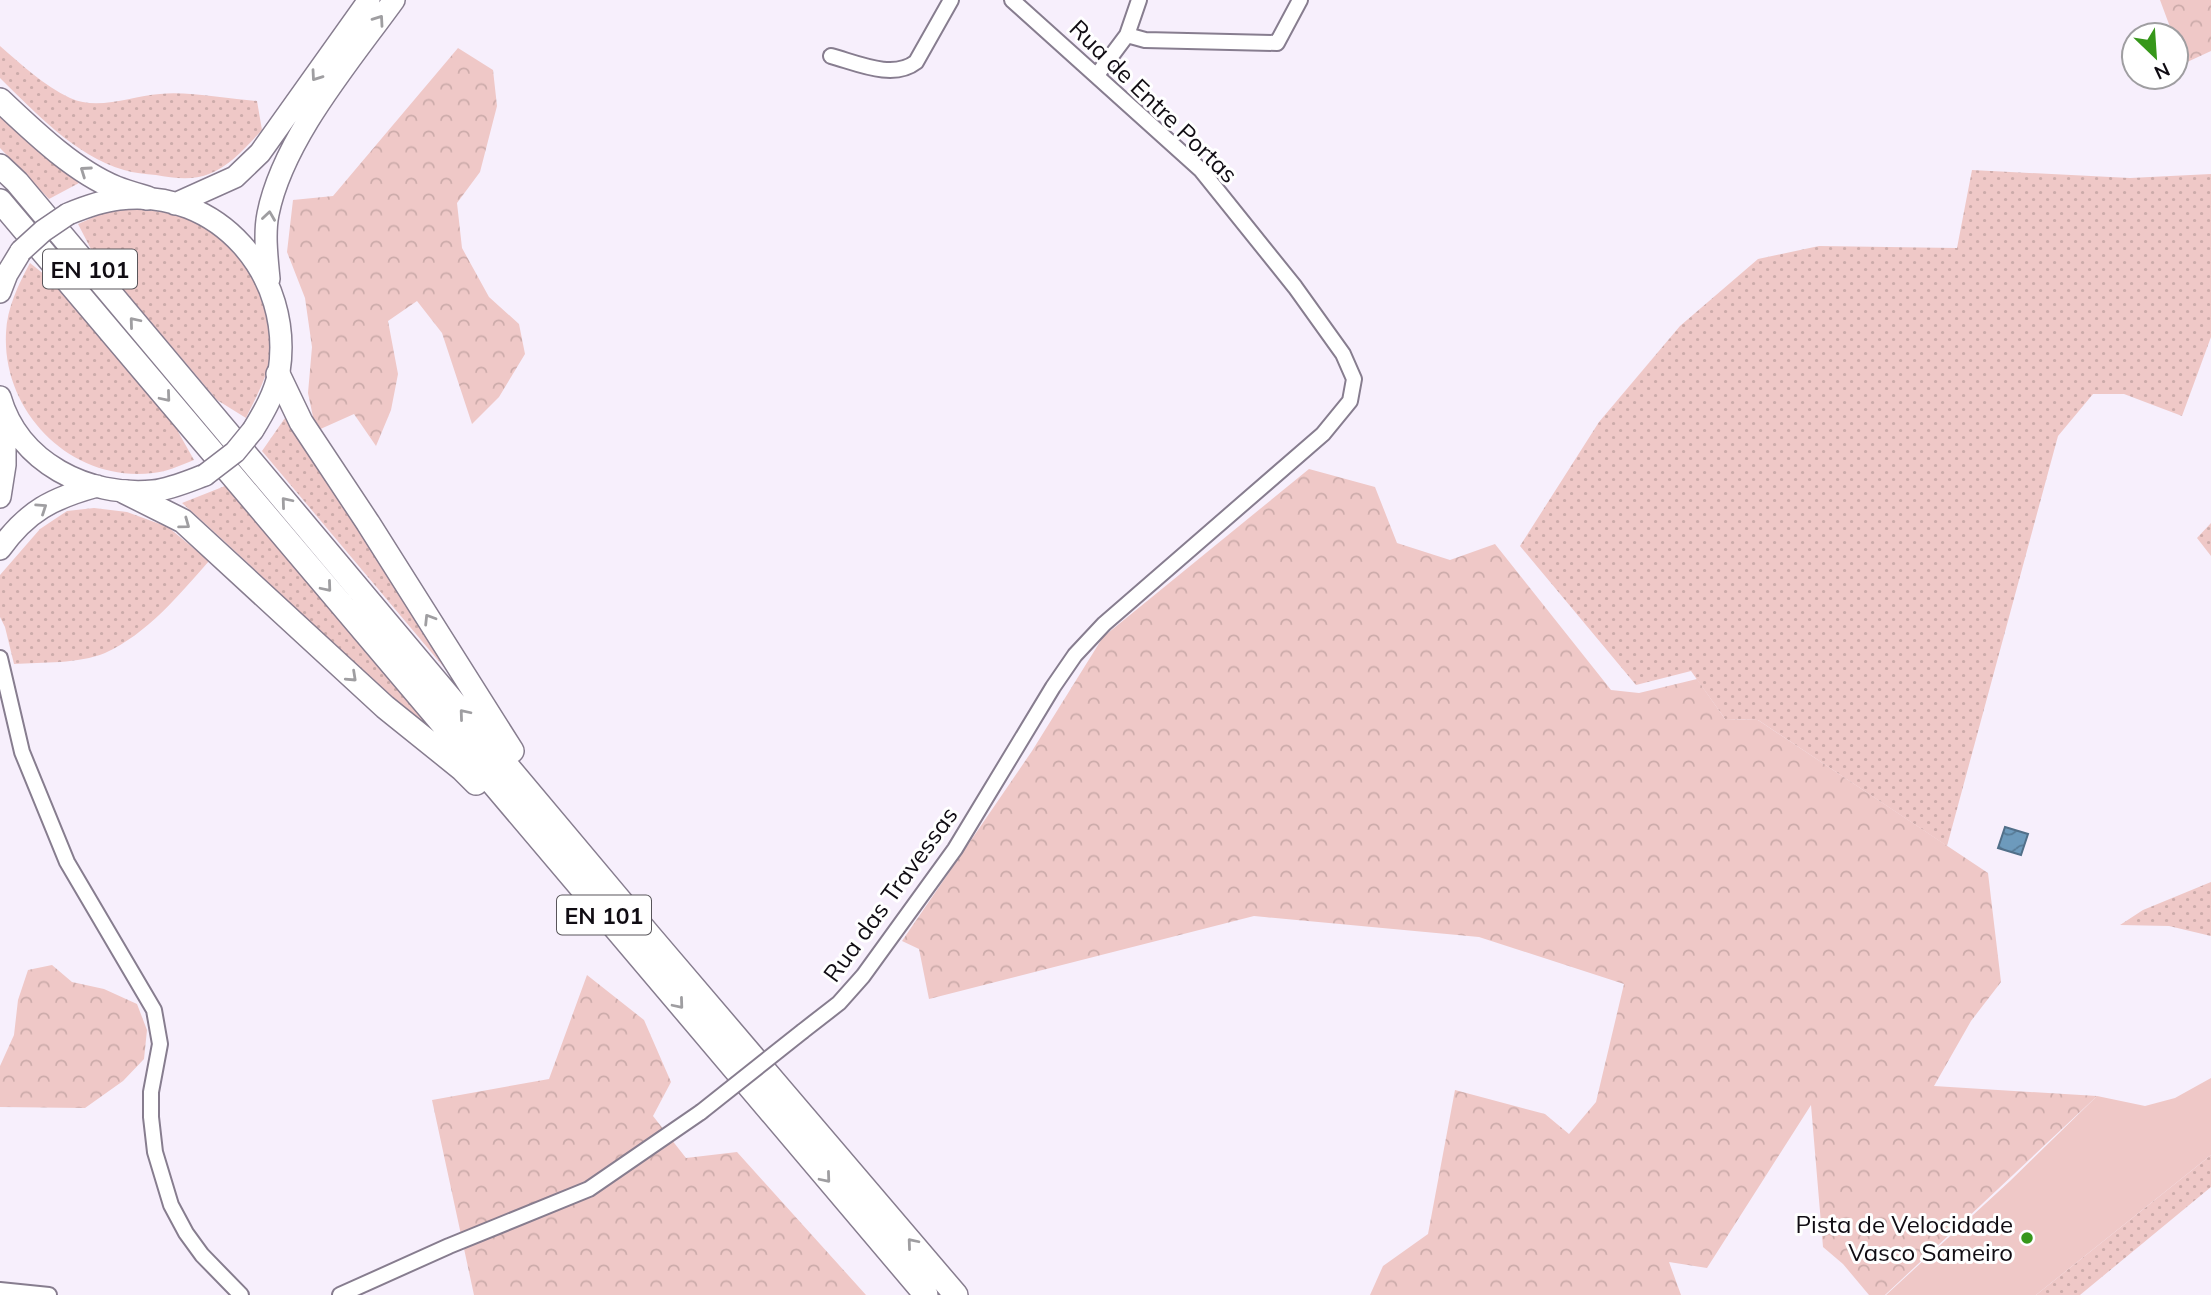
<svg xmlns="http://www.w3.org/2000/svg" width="2211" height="1295" font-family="Mulish,sans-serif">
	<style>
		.grass { fill: url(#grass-dots) }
		.forest { fill: url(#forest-crowns) }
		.garden { fill: #efc8c7 }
		.water { fill: url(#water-waves); stroke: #516f89; stroke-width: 2 }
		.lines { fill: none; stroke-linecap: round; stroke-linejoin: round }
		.minor-casing { stroke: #877d8f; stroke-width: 18 }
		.primary-casing { stroke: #877d8f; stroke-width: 24 }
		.trunk-casing { stroke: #877d8f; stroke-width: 26 }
		.minor { stroke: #fff; stroke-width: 14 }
		.primary { stroke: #fff; stroke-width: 21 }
		.trunk { stroke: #fff; stroke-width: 23 }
		.minor-bridge-casing { stroke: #877d8f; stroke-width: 18; stroke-linecap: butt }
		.primary-bridge-casing { stroke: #877d8f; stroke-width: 24; stroke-linecap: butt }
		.minor-bridge { stroke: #fff; stroke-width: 14 }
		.primary-bridge { stroke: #fff; stroke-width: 21 }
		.oneway { stroke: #9f9ea1 }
		.poi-dot { fill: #36971a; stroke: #fff; stroke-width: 2.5 }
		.labels { text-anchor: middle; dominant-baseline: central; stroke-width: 6; stroke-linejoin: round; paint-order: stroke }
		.shield { fill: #fff; stroke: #58555a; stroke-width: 2 }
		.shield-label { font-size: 23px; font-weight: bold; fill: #100c13 }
		.street-label { font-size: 24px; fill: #100c13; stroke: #fff }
		.poi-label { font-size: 24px; fill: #100c13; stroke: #fff; text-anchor: end }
	</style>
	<defs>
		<pattern id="grass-dots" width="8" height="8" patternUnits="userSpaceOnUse" patternTransform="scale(1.75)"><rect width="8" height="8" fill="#efc8c7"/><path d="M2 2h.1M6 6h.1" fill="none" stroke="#ccabaa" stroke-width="1.8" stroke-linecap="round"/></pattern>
		<pattern id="forest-crowns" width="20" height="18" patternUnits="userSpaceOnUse" patternTransform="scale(1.75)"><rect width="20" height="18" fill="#efc8c7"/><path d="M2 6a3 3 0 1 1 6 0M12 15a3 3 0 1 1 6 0" fill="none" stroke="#ccabaa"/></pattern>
		<pattern id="water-waves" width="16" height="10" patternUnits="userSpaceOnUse" patternTransform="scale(1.75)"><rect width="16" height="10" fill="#6d9abc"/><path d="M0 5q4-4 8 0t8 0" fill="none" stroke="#587c98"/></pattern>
	</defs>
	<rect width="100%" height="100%" fill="#f7effc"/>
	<path class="grass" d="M 0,46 C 21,64 44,86 70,98 C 98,111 131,96 160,94 C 187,91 229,99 257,101 L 262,130 C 247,146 230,166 209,174 C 192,181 173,178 156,175 C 145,174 134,173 124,170 C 74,155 36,113 0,78 Z
		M 0,113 L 79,183 L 49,199 L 0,148 Z
		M 1972,170 L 2130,178 L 2211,174 L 2211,337 L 2182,416 L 2124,394 L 2093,394 L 2058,436 L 1947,846 L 1758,720 L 1725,719 L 1691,671 L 1636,685 L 1520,546 L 1599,422 L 1680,326 L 1758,259 L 1819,246 L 1957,248 Z
		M 126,209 C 144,210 161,210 179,216 C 238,236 278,295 270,358 C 267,378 255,399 246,418 L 217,400 L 94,255 L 78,224 L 101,214 Z
		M 30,263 L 55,283 L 176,428 L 194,460 C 181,465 167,472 153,473 C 72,483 2,413 6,333 C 7,308 18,285 30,263 Z
		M 285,418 L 371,544 L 474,703 L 262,451 Z
		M 225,486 L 438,736 C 349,663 269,580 182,503 Z
		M 94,508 L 127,512 L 168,527 L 209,561 C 179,595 147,634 105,653 C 78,664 43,662 14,664 L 5,627 L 0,617 L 0,575 L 40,529 L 67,511 Z
		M 2211,523 L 2211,556 L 2197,538 Z
		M 2211,882 L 2211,936 L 2169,926 L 2120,925 L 2143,910 Z
		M 2211,1155 L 2211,1187 L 2080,1295 L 2036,1295 Z"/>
	<path class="forest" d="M 2160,0 L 2211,0 L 2211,51 L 2185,63 L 2176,44 L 2176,35 L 2173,35 Z
		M 458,48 L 493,70 L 497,106 L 480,172 L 457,203 L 462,248 L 489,297 L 519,324 L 525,354 L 499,397 L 472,424 L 442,333 L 417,301 L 388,321 L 398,374 L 391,410 L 376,446 L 354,414 L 316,431 L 308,393 L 312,347 L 305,298 L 287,252 L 293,200 L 333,196 Z
		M 1309,469 L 1375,487 L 1397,543 L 1450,560 L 1495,544 L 1611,690 L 1639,693 L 1697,679 L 1725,719 L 1758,720 L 1988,873 L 2001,982 L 1971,1021 L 1934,1086 L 2097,1096 L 1885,1295 L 1869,1295 L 1843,1264 L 1823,1247 L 1811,1105 L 1707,1268 L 1669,1262 L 1681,1295 L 1370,1295 L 1383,1266 L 1428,1234 L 1455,1090 L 1545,1114 L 1569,1134 L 1596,1102 L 1624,984 L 1479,937 L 1254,916 L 929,999 L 919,949 L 902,941 L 1032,751 L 1103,637 Z
		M 52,965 L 72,982 L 104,989 L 137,1004 L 147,1030 L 144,1059 L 123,1081 L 85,1108 L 0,1107 L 0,1066 L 14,1035 L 18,1000 L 28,970 Z
		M 587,975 L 644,1020 L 671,1082 L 653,1116 L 686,1158 L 737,1152 L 866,1295 L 474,1295 L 432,1100 L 549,1079 Z"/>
	<path class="garden" d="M 2211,1078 L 2211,1155 L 2036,1295 L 1886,1295 L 2010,1181 L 2097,1096 L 2145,1106 L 2175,1098 Z"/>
	<path class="water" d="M 2005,827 L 2028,834 L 2021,855 L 1998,848 Z"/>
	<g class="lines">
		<defs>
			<path id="minor" d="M 1127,35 L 1145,40 L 1277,43 L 1300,0
				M 831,56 C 857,63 893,80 916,62 L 951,0
				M 1097,75 L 1127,35 L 1139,0
				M 0,658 L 22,752 L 67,862 L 154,1010 L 160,1044 L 151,1092 L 151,1117 L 155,1152 L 171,1205 L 186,1233 L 202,1255 L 241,1295
				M 803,1031 L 839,1003 L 863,976 L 955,849 L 1053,687 L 1075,655 L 1104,624 L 1323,434 L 1350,401 L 1354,379 L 1343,354 L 1295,287 L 1201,170 L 1012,0
				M 0,1290 L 49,1295
				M 340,1295 L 449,1246 L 589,1189 L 701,1112"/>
			<path id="primary" d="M 175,204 L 235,177 L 260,153 L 369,0
				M 68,214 C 85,207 101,201 119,199 C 219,187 294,276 279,372 C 275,393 264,412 253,430
				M 269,279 C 267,258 264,234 268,214 C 283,139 350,61 394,0
				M 0,292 L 7,274 L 21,251
				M 0,397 C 19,463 88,497 153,491 C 171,489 189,481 205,475
				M 0,497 L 5,465 L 5,416
				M 0,549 C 27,511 53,498 97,486"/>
			<path id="trunk" d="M 0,100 C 33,131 74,171 116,188 C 126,192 137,195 147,198
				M 0,166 L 17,182 L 649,935 L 956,1295
				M 0,201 L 926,1295
				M 278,374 L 301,422 L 368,523 L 512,751
				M 125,492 L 183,521 L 385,707 L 462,769 L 476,783"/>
		</defs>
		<use href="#minor" class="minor-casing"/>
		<use href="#primary" class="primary-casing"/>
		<use href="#trunk" class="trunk-casing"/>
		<use href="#minor" class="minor"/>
		<use href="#primary" class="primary"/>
		<use href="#trunk" class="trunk"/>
		<defs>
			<path id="minor-bridge" d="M 701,1112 L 803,1031"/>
			<path id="primary-bridge" d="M 21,251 L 43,231 L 68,214
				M 205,475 L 235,452 L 253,430"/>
		</defs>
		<use href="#minor-bridge" class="minor-bridge-casing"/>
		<use href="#primary-bridge" class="primary-bridge-casing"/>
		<use href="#minor-bridge" class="minor-bridge"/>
		<use href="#primary-bridge" class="primary-bridge"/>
	</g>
	<defs><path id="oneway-chevron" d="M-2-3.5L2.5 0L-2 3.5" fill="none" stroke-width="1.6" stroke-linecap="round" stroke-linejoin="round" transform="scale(1.75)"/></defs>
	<g class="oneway">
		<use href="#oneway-chevron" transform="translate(379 20) rotate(-55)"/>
		<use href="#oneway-chevron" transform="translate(316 76) rotate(125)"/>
		<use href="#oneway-chevron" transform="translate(85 171) rotate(-145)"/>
		<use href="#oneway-chevron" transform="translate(269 216) rotate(-82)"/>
		<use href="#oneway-chevron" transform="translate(134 322) rotate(-130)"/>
		<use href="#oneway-chevron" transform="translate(166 397) rotate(50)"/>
		<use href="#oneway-chevron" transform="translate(286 502) rotate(-130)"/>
		<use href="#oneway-chevron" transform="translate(42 508) rotate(-34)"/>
		<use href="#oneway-chevron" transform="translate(185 524) rotate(36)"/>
		<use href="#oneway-chevron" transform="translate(327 587) rotate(50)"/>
		<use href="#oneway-chevron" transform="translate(429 619) rotate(-122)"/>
		<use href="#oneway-chevron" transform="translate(352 677) rotate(43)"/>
		<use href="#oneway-chevron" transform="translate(464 714) rotate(-130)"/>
		<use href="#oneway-chevron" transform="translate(679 1004) rotate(50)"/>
		<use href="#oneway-chevron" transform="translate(826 1178) rotate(50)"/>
		<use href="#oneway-chevron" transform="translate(912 1243) rotate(-130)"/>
	</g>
	<circle class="poi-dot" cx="2027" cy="1238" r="7"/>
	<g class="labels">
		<g class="shield">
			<rect x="43" y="249.5" width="94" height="39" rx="5"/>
			<rect x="557" y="895.5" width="94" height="39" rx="5"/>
		</g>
		<g class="shield-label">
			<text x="90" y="269">EN 101</text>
			<text x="604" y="915">EN 101</text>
		</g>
		<g class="street-label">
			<text transform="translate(1154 101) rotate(44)">Rua de Entre Portas</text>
			<text transform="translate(890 894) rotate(-54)">Rua das Travessas</text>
		</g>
		<g class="poi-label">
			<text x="2013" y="1224">Pista de Velocidade<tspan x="2013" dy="28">Vasco Sameiro</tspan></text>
		</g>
	</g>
	<g transform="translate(2155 56) rotate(155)"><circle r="33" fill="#ffffff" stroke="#9f9ea1" stroke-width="2"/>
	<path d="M0-5L12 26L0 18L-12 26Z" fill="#36971a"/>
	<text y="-10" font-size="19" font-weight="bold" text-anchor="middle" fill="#100c13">N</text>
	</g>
</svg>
